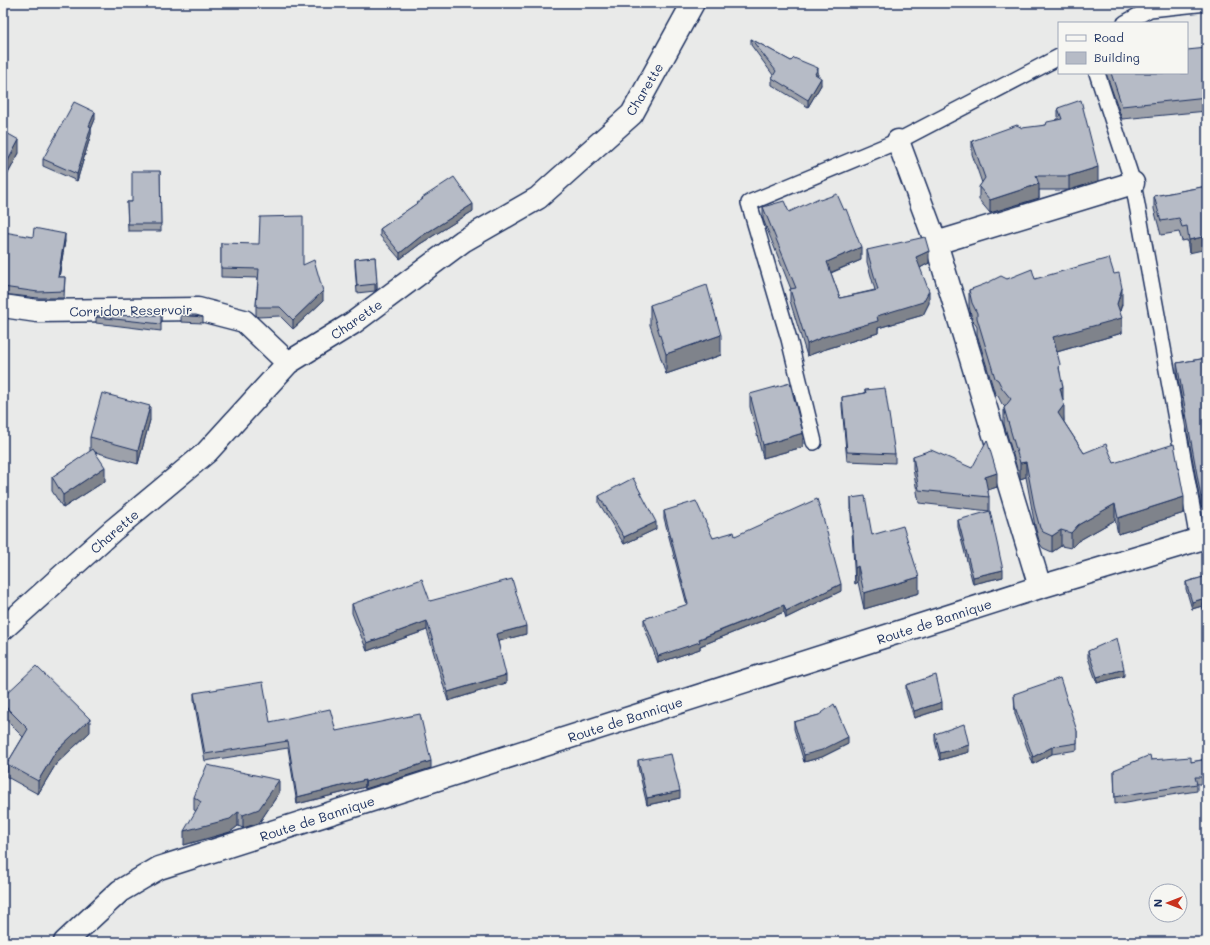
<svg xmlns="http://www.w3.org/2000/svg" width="1210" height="945" font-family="Mali,sans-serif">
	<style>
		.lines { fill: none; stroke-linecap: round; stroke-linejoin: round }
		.service-casing { stroke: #1b2f5e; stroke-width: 18 }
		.minor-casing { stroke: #1b2f5e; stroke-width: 25 }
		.service { stroke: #f6f6f2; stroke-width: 15 }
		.minor { stroke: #f6f6f2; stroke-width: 22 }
		.wall { fill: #9da1aa; stroke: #1b2f5e }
		.shaded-wall { fill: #7f838b; stroke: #1b2f5e }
		.building { fill: #b6bbc6; stroke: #1b2f5e }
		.labels { text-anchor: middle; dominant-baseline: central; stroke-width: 3; stroke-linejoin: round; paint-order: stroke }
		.street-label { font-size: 13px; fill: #1b2f5e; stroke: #f6f6f2 }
	</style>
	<rect width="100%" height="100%" fill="#e9eae9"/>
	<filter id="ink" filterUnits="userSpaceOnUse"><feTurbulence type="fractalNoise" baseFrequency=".025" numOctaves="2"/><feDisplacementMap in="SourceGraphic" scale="8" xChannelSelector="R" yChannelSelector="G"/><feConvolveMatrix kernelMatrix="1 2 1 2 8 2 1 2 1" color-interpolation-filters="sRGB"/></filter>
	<g filter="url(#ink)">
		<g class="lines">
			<defs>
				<path id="service" d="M 1125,23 L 1150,9 L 1207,3
					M 1097,73 L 1133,183 L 1198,540
					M 814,442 L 789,339 L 749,203 L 898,141 L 1059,57"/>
				<path id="minor" d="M 898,141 L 936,243 L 1040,587
					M 936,243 L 1133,183
					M 3,306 L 37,311 L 198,309 L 244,321 L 288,363
					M 3,629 L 112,531 L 207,452 L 288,363 L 353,323 L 463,241 L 538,198 L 632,114 L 693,3
					M 65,942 L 120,891 L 159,868 L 1040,587 L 1207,537"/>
			</defs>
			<use href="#service" class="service-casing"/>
			<use href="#minor" class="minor-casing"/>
			<use href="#service" class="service"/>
			<use href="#minor" class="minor"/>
		</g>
		<path class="wall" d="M 751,39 L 818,76 L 821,85 L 808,107 L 772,85 L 772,78 L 773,75 L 751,45 Z
			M 1207,48 L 1207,111 L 1122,119 L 1106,73 L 1187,73 Z
			M 1058,108 L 1098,181 L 1069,190 L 1039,190 L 1039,198 L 990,213 L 979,200 L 979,187 L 982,183 L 972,154 L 972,141 L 1046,125 L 1058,119 Z
			M 95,119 L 91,129 L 91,134 L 77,181 L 43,166 L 43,159 Z
			M 3,131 L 19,153 L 4,181 L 3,180 Z
			M 160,171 L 161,231 L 128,231 L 127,202 L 132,202 Z
			M 1207,186 L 1189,253 L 1187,240 L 1182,241 L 1179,232 L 1161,235 L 1154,209 L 1154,196 Z
			M 422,198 L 473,211 L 420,244 L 400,259 L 380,236 L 380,229 L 422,200 Z
			M 763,207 L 789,212 L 861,260 L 831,273 L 840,298 L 875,290 L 867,262 L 867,250 L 929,263 L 920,268 L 929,303 L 923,315 L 878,328 L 878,333 L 823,350 L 807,356 L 790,301 L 790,289 L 791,289 L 763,219 Z
			M 33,237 L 65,241 L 59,277 L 65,277 L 64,298 L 38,298 L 3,294 L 3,239 Z
			M 221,243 L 303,265 L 323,301 L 293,329 L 280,316 L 258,317 L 256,315 L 256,306 L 258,278 L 221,277 Z
			M 375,257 L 377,289 L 375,291 L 357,293 L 355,266 L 355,259 Z
			M 1007,279 L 1035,279 L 1122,304 L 1120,312 L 1122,333 L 1057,352 L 1060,373 L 1064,421 L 1064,422 L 1084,453 L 1114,463 L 1184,513 L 1118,534 L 1115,520 L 1078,541 L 1071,548 L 1061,546 L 1052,552 L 1043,548 L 1040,544 L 1035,526 L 1026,477 L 1020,479 L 1004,424 L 1004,408 L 1005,407 L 1002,404 L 998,396 L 995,394 L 977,334 L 977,327 L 972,319 L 969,306 L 969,290 Z
			M 650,305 L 721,355 L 666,374 L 650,325 Z
			M 161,315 L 161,331 L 96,323 L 96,316 Z
			M 181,315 L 203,317 L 203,323 L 181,322 Z
			M 1207,358 L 1207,506 L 1201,507 L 1177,374 L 1177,363 Z
			M 865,390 L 895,454 L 895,463 L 847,461 L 842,406 L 842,397 L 865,393 Z
			M 750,394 L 803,447 L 763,458 L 750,407 Z
			M 150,420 L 138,464 L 95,452 L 105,481 L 63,508 L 52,491 L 52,477 L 91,451 L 90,451 L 90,437 Z
			M 913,456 L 997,487 L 987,490 L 989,497 L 989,511 L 919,503 L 913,469 Z
			M 599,496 L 656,529 L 624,544 L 599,503 Z
			M 851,498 L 872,535 L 919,593 L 864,609 L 858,582 L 855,584 L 851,514 Z
			M 664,511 L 713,538 L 735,536 L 841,591 L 786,618 L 784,612 L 700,646 L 700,649 L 658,663 L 644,626 L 644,619 L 687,605 L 664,518 Z
			M 958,520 L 1003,577 L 973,584 L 958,527 Z
			M 1207,576 L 1207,617 L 1205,618 L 1202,606 L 1192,609 L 1186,589 L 1186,582 Z
			M 430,601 L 526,634 L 498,641 L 506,683 L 448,701 L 427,630 L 367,651 L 352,613 L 352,604 Z
			M 1088,651 L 1124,676 L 1097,683 L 1088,658 Z
			M 906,685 L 942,709 L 914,718 L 906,692 Z
			M 194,693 L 270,722 L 336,731 L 431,768 L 365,789 L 365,787 L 297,804 L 288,748 L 205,761 L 194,700 Z
			M 1014,694 L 1077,731 L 1077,750 L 1052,754 L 1033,764 L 1015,714 Z
			M 3,697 L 90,732 L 56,764 L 38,794 L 7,777 L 7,764 L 23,737 L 3,717 Z
			M 819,715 L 848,744 L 822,757 L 804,762 L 794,729 L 794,722 Z
			M 935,734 L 969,752 L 940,760 L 935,741 Z
			M 1207,759 L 1207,784 L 1197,784 L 1197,791 L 1138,800 L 1115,804 L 1114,770 L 1151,760 L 1191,762 Z
			M 638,760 L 680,798 L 647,805 L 638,767 Z
			M 279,793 L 259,823 L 243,828 L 238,826 L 230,832 L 184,845 L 196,811 L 194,810 L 194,797 Z"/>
		<path class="shaded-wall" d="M 818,68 L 818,75 L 815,81 L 815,74 Z
			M 821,78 L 821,85 L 808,107 L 808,100 Z
			M 95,112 L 95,119 L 91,129 L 91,134 L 77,181 L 77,174 L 89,126 Z
			M 19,140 L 19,153 L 4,181 L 4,168 Z
			M 1098,167 L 1098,181 L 1069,190 L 1069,176 Z
			M 1039,184 L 1039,198 L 990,213 L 990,200 Z
			M 473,204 L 473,211 L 420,244 L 400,259 L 400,253 L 420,237 Z
			M 65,234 L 65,241 L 58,284 L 58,277 Z
			M 1207,236 L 1207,249 L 1189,253 L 1189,240 Z
			M 861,247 L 861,260 L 827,274 L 827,262 Z
			M 929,251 L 929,263 L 916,270 L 916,257 Z
			M 377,282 L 377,289 L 375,291 L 375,284 Z
			M 1122,288 L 1122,304 L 1117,319 L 1122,318 L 1122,333 L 1053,353 L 1053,337 L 1117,304 Z
			M 323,291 L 323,301 L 293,329 L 293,320 Z
			M 929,291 L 929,303 L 923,315 L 878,328 L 878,333 L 823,350 L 807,356 L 807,344 L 823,337 L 877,316 Z
			M 721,335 L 721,355 L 666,374 L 666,354 Z
			M 1063,387 L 1063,402 L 1060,388 Z
			M 1064,405 L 1064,421 L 1058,429 L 1058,413 Z
			M 150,406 L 150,420 L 138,464 L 138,450 Z
			M 803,433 L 803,447 L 763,458 L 763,445 Z
			M 1026,462 L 1026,477 L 1020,479 L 1020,463 Z
			M 105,467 L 105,481 L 63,508 L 63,495 Z
			M 997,473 L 997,487 L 985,491 L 985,477 Z
			M 1207,492 L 1207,506 L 1201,507 L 1201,497 L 1205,493 Z
			M 1184,497 L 1184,513 L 1118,534 L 1118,518 Z
			M 1115,504 L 1115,520 L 1078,541 L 1071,548 L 1071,533 L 1078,525 Z
			M 656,522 L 656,529 L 624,544 L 624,537 Z
			M 1061,530 L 1061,546 L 1052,552 L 1052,536 Z
			M 858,566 L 858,582 L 855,584 L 855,568 Z
			M 1003,570 L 1003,577 L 973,584 L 973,577 Z
			M 919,577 L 919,593 L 864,609 L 864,593 Z
			M 841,584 L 841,591 L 786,618 L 786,611 Z
			M 1202,599 L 1202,606 L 1192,609 L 1192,602 Z
			M 784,605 L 784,612 L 700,646 L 700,649 L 658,663 L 658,656 Z
			M 1207,610 L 1207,617 L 1205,618 L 1205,611 Z
			M 427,621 L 427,630 L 367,651 L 367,643 Z
			M 526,626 L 526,634 L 496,642 L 496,634 Z
			M 1124,669 L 1124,676 L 1097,683 L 1097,677 Z
			M 506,675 L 506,683 L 448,701 L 448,692 Z
			M 942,702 L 942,709 L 914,718 L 914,711 Z
			M 90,719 L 90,732 L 56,764 L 38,794 L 38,781 L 56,751 Z
			M 848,737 L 848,744 L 822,757 L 804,762 L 804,755 Z
			M 969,745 L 969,752 L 940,760 L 940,753 Z
			M 1052,747 L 1052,754 L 1033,764 L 1033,757 Z
			M 431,761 L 431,768 L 365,789 L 365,782 Z
			M 279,780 L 279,793 L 259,823 L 243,828 L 243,815 Z
			M 365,780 L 365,787 L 297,804 L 297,797 Z
			M 680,791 L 680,798 L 647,805 L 647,798 Z
			M 238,812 L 238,826 L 230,832 L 184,845 L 184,831 Z"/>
		<path class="building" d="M 751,39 L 791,61 L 794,58 L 818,68 L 815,74 L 821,78 L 808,100 L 772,78 L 776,71 Z
			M 1207,48 L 1207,97 L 1122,106 L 1111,73 L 1187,73 L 1187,50 Z
			M 1081,100 L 1098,167 L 1069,176 L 1036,176 L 1039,184 L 990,200 L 979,187 L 985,178 L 972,141 L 1017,125 L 1022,128 L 1046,125 L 1047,122 L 1062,119 L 1058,108 Z
			M 74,102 L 95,112 L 89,126 L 91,127 L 77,174 L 43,159 Z
			M 3,131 L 19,140 L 4,168 L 3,167 Z
			M 132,171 L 160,171 L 161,224 L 128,224 L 127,202 L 132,202 Z
			M 454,177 L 473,204 L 420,237 L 400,253 L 380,229 L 423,199 L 422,198 Z
			M 1207,186 L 1207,236 L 1189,240 L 1187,226 L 1182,227 L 1179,218 L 1161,221 L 1154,196 Z
			M 837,194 L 844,210 L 846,209 L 861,247 L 827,262 L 840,298 L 878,290 L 867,250 L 925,237 L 929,251 L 916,257 L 929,291 L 923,302 L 877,316 L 878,321 L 823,337 L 807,344 L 790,289 L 796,288 L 763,207 L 784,201 L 789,212 L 819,198 L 820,200 Z
			M 303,216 L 303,265 L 314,260 L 323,291 L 293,320 L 280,307 L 258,307 L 256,306 L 259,269 L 221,268 L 221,243 L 259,244 L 260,217 Z
			M 34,228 L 65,234 L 58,277 L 65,277 L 64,291 L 38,292 L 3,287 L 3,239 L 4,232 L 33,237 Z
			M 375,257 L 377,282 L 375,284 L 357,286 L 355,259 Z
			M 1109,258 L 1114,274 L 1119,273 L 1122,288 L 1117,304 L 1122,318 L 1053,337 L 1060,364 L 1059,368 L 1063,387 L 1060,388 L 1064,405 L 1058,413 L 1084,453 L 1106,444 L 1114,463 L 1174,444 L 1184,497 L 1118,518 L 1115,504 L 1078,525 L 1071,533 L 1061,530 L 1052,536 L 1043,532 L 1040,528 L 1035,510 L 1026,462 L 1020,463 L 1004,408 L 1011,399 L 1002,388 L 998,380 L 995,378 L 977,318 L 977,313 L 972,303 L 969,290 L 985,284 L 1001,276 L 1007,279 L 1032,269 L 1035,279 Z
			M 707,285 L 721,335 L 666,354 L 650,305 Z
			M 161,315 L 161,324 L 96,317 L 96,316 Z
			M 181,315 L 196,315 L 203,317 Z
			M 1207,358 L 1207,492 L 1205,493 L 1207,495 L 1201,497 L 1177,363 Z
			M 790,383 L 803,433 L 763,445 L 750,394 Z
			M 885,388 L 895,454 L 847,452 L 842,397 L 866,393 L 865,390 Z
			M 102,393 L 150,406 L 138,450 L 90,437 Z
			M 987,440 L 997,473 L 985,477 L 989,497 L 919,490 L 913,456 L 931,450 L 972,468 Z
			M 93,449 L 105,467 L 63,495 L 52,477 Z
			M 633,478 L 656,522 L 624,537 L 599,496 Z
			M 865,496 L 872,535 L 903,526 L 919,577 L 864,593 L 858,566 L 855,568 L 851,498 Z
			M 817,499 L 824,521 L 841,584 L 786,611 L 784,605 L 699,639 L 700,642 L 658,656 L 644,619 L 688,604 L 664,511 L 696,501 L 713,538 L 734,532 L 735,536 Z
			M 990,511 L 1003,570 L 973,577 L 958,520 Z
			M 1207,576 L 1207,610 L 1205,611 L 1202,599 L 1192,602 L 1186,582 Z
			M 422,579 L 430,601 L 512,579 L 526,626 L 496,634 L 506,675 L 448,692 L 427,621 L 367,643 L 352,604 Z
			M 1117,638 L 1124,669 L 1097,677 L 1088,651 Z
			M 36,666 L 90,719 L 56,751 L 38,781 L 7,764 L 28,729 L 3,704 L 3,697 Z
			M 936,675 L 942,702 L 914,711 L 906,685 Z
			M 1060,678 L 1077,731 L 1077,743 L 1052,747 L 1033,757 L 1015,707 L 1014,694 Z
			M 263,682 L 270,722 L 330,709 L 336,731 L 420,714 L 431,761 L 365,782 L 365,780 L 297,797 L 288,741 L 205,754 L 194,693 Z
			M 834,704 L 848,737 L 822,750 L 804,755 L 794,722 L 819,715 Z
			M 964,724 L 969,745 L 940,753 L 935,734 Z
			M 671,754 L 680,791 L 647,798 L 638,760 Z
			M 1150,755 L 1151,760 L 1191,757 L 1191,762 L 1207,759 L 1207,777 L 1195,777 L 1197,784 L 1138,793 L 1115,797 L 1114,770 Z
			M 207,765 L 279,780 L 259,809 L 243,815 L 238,812 L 230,819 L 184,831 L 201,802 L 194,797 Z"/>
	</g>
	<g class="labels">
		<g class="street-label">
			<text transform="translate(644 89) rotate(-59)">Charette</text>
			<text transform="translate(131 310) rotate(-1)">Corridor Reservoir</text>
			<text transform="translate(356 319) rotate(-35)">Charette</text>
			<text transform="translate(114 531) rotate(-41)">Charette</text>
			<text transform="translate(934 621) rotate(-18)">Route de Bannique</text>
			<text transform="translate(625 719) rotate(-18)">Route de Bannique</text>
			<text transform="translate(317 818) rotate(-18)">Route de Bannique</text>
		</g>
	</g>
	<rect width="1210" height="945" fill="none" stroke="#f6f6f2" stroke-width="16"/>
	<rect x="8" y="8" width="1194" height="929" fill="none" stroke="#1b2f5e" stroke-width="1.5" filter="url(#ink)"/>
	<rect x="1058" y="22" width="130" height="52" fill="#f6f6f2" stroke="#9ea6b7"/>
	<rect x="1066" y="35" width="20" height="6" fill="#f6f6f2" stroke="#9ea6b7"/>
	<text x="1094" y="42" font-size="12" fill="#1b2f5e">Road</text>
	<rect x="1066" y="52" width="20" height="12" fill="#b6bbc6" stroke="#9ea6b7"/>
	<text x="1094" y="62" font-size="12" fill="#1b2f5e">Building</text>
	<g transform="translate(1168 903) rotate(270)"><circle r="19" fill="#f6f6f2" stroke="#9ea6b7"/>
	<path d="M0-3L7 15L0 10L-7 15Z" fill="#c8321e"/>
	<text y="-6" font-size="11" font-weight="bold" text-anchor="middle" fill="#1b2f5e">N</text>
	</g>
</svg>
